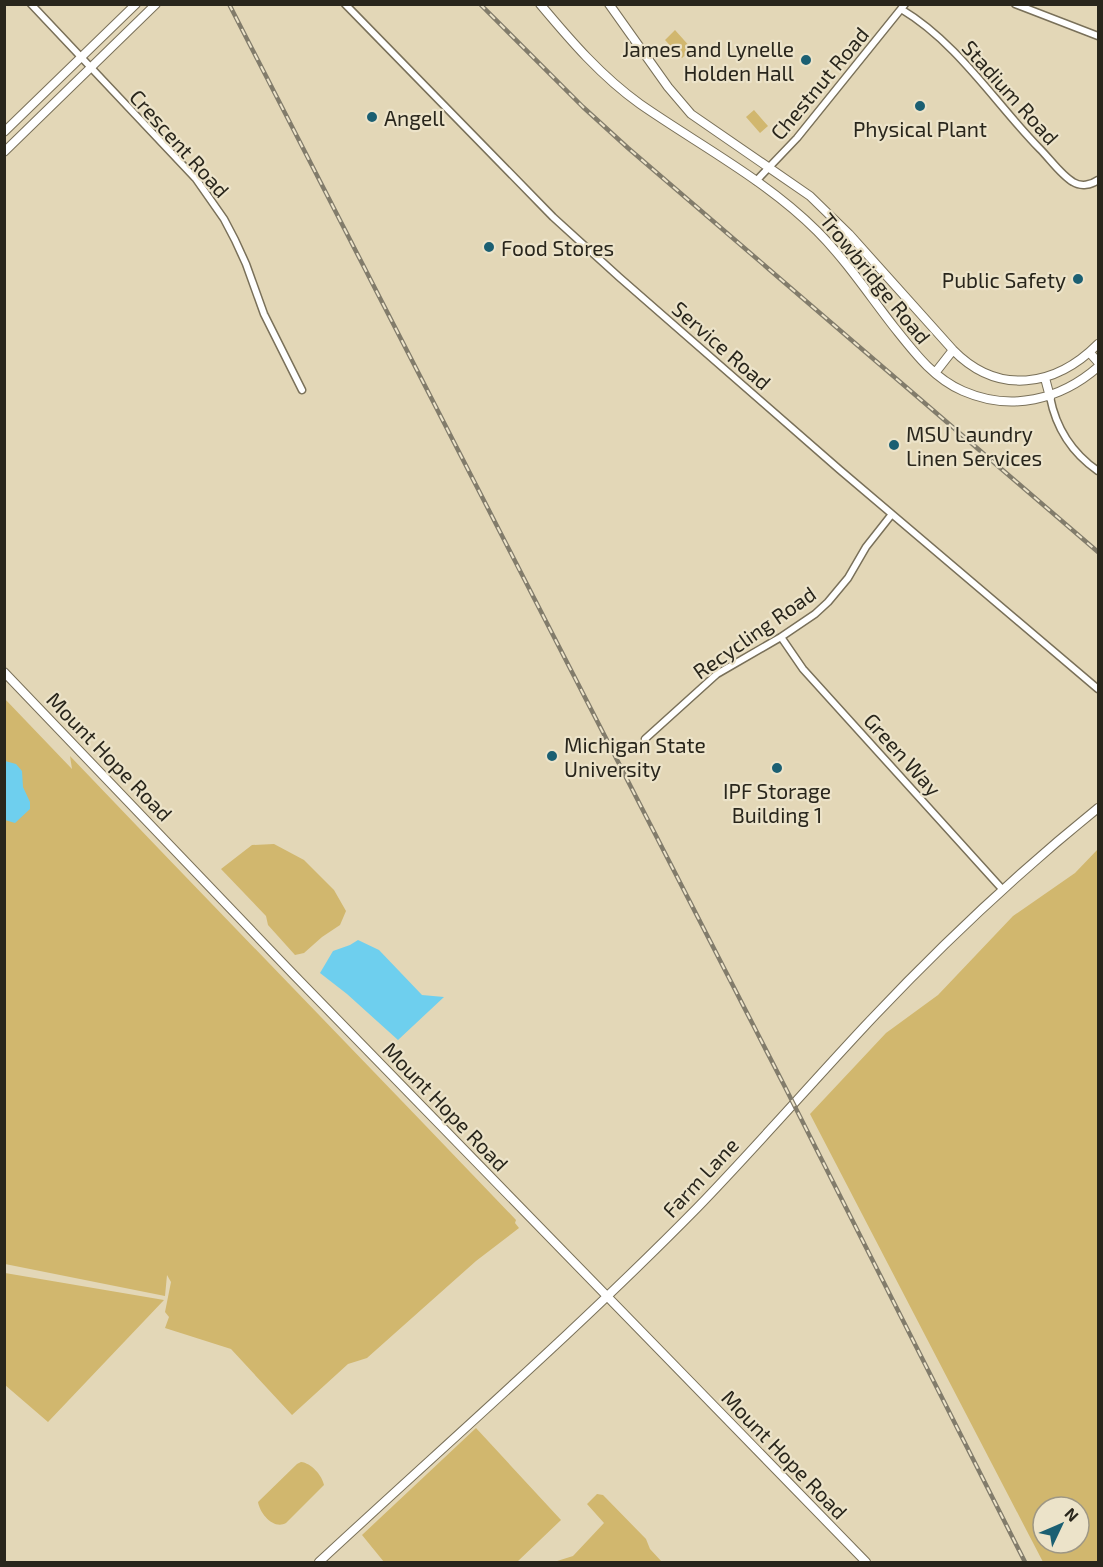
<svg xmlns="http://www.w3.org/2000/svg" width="1103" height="1567" font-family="'Exo 2',sans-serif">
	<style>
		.built { fill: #e3d7b7; fill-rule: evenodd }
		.green { fill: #d1b76e; fill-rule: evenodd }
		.water { fill: #6ecfee }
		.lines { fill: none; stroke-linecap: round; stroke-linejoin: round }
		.minor-casing { stroke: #797059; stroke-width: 9 }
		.tertiary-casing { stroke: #797059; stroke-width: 10 }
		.minor { stroke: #fff; stroke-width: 6 }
		.tertiary { stroke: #fff; stroke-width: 8 }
		.rail-casing { stroke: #827c6b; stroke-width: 4.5 }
		.rail { stroke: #ece3c9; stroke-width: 2; stroke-dasharray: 7; stroke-linecap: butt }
		.poi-dot { fill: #1b5f72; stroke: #ece3c9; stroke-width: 2 }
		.labels { text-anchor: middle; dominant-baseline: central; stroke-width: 4.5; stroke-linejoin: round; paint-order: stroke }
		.poi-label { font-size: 21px; fill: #29261c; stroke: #ece3c9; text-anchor: start }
		.street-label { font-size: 21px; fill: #29261c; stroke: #ece3c9 }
	</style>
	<rect width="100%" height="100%" fill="#ece3c9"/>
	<path class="built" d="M 5,5 L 1098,5 L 1098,1562 L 5,1562 ZM 1043,1507 L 1079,1507 L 1079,1543 L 1043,1543 Z"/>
	<path class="green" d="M 675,30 L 692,49 L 682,58 L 665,40 Z
		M 754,110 L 768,126 L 760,133 L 746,117 Z
		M 4,698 L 72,769 L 70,756 C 218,911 368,1065 516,1220 L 515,1223 L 519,1228 L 476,1261 L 367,1358 L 348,1364 L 292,1415 L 231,1349 L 165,1328 L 169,1317 L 165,1312 L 171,1282 L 167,1275 L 165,1296 L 5,1264 Z
		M 274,844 L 304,860 L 334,890 L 346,911 L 340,925 L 322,937 L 304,953 L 295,955 L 268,925 L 266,916 L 221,869 L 252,845 Z
		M 1098,849 L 1098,1562 L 1043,1562 L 810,1114 L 886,1033 L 938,995 L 1013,916 L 1075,873 ZM 1043,1507 L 1079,1507 L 1079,1543 L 1043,1543 Z
		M 5,1273 L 164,1300 L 48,1422 L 5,1385 Z
		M 476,1428 L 561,1520 L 517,1562 L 384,1562 L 362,1535 Z
		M 301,1462 C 311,1463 322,1475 324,1485 L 286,1523 C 274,1530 260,1514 258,1502 L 297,1464 Z
		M 597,1494 L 603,1495 L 646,1539 L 650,1549 L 662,1562 L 554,1562 L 573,1556 L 604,1523 L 587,1504 Z"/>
	<path class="water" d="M 5,761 L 16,764 L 22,771 L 23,787 L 30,802 L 30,809 L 15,823 L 5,820 Z
		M 358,940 L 379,950 L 422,995 L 444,997 L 398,1040 L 347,994 L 320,973 L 333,951 L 350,945 Z"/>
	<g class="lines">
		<defs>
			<path id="minor" d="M 31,4 L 196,179 L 224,219 L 235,240 L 246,264 L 264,314 L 302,390
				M 345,4 L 553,217 L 619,277 L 840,470 L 1098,689
				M 1015,4 L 1098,36
				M 901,9 C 958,43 995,103 1040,149 C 1050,159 1061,175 1073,182 C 1081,187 1091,185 1098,180
				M 756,181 L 797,138 L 905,4
				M 1050,397 C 1056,428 1072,453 1098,471
				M 781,637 L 803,669 L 1003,890
				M 645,739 L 717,674 L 781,637 L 815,614 L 828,602 L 848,578 L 866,547 L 892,514"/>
			<path id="tertiary" d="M 540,4 C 571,41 601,76 640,104 C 699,145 766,180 817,231 C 846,260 869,295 894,327 C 914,352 933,378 963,391 C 1011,412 1060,400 1098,367
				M 609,4 L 668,87 L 691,114 L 810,196 L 849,234 L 953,350 C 998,396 1055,387 1098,344
				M 4,132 L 136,4
				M 4,152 L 156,4
				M 1090,353 L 1098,362
				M 935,373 L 953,350
				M 1045,378 L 1050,397
				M 4,672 L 294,975 L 866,1562
				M 319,1562 C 445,1445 576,1331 697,1208 C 754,1149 808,1087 864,1027 C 937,949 1015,875 1098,808"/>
		</defs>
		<use href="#minor" class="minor-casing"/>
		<use href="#tertiary" class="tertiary-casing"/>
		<use href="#minor" class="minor"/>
		<use href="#tertiary" class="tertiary"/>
		<defs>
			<path id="rail" d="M 229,4 L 785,1087 L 1025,1562
				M 480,4 L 583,107 L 628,148 L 1098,552"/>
		</defs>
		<use href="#rail" class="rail-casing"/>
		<use href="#rail" class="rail"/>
	</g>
	<g class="poi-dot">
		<circle cx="806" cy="60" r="6"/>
		<circle cx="920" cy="106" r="6"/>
		<circle cx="372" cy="117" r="6"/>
		<circle cx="489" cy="247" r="6"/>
		<circle cx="1078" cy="279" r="6"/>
		<circle cx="894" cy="445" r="6"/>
		<circle cx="552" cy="756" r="6"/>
		<circle cx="777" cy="768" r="6"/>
	</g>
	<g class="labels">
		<g class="poi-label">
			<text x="794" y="48" text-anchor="end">James and Lynelle<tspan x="794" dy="24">Holden Hall</tspan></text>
			<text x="384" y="117">Angell</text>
			<text x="920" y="128" text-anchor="middle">Physical Plant</text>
			<text x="501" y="247">Food Stores</text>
			<text x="1066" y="279" text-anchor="end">Public Safety</text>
			<text x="906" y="433">MSU Laundry<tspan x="906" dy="24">Linen Services</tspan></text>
			<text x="564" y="744">Michigan State<tspan x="564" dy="24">University</tspan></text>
			<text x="777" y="790" text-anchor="middle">IPF Storage<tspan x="777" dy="24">Building 1</tspan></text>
		</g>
		<g class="street-label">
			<text transform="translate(819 83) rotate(-50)">Chestnut Road</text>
			<text transform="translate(1011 92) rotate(48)">Stadium Road</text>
			<text transform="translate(180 143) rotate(48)">Crescent Road</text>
			<text transform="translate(876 278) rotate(51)">Trowbridge Road</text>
			<text transform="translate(722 345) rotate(41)">Service Road</text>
			<text transform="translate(754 632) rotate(-35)">Recycling Road</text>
			<text transform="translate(903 754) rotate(48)">Green Way</text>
			<text transform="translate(110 756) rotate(46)">Mount Hope Road</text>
			<text transform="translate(446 1106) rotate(46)">Mount Hope Road</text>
			<text transform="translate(700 1177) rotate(-47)">Farm Lane</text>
			<text transform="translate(785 1454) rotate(46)">Mount Hope Road</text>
		</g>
	</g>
	<rect width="1103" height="1567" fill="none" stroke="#29261c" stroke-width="12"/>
	<g transform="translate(1061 1525) rotate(46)"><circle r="28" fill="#ece3c9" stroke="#9e9784" stroke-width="1.5"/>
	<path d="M0-4.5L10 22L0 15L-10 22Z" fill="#1b5f72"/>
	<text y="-9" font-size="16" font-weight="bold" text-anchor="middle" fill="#29261c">N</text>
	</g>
</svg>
